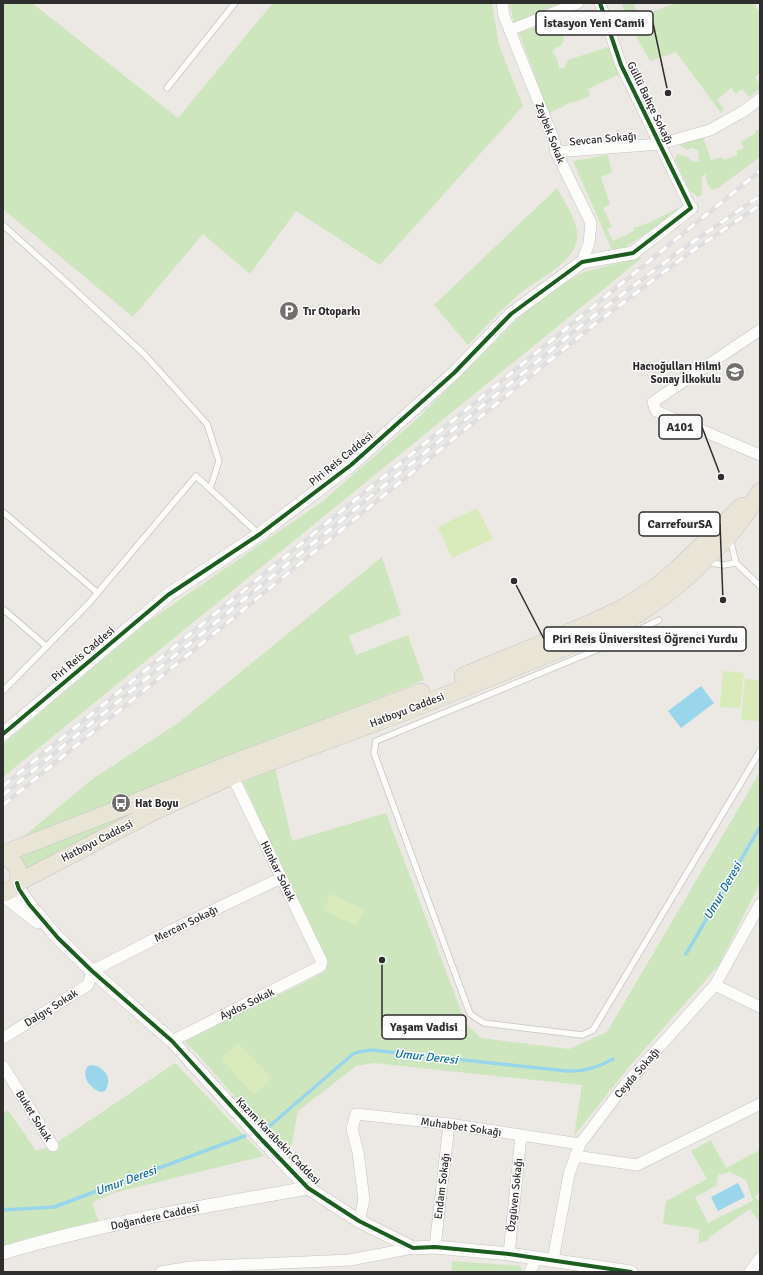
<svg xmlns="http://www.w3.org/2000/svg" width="763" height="1275" font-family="Signika,sans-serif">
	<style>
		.green { fill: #cee6be; fill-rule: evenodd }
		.pitch { fill: #d9eabb }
		.water { fill: #99d6ec }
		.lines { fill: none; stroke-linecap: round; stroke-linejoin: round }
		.stream { stroke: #99d6ec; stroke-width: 3.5 }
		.service-casing { stroke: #c5c4c5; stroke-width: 7 }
		.minor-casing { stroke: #c5c4c5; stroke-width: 12 }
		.tertiary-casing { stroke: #c5c4c5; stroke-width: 14 }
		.primary-casing { stroke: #c6c5c4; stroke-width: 18 }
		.service { stroke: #fcfcfb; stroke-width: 5.5 }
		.minor { stroke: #fcfcfb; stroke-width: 11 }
		.tertiary { stroke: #fcfcfb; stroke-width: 13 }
		.primary { stroke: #e8e4d6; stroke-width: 17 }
		.rail-casing { stroke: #dfdfe1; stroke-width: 4.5 }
		.rail { stroke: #fff; stroke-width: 3; stroke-dasharray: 9; stroke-linecap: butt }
		.cycleway-casing { stroke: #fff; stroke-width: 6 }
		.cycleway { stroke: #1b5e20; stroke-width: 4 }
		.labels { text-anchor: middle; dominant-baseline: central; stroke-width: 3; stroke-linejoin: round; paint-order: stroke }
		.street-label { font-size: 11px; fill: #2e2e2e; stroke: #fff }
		.poi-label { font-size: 11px; font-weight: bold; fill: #2e2e2e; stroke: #fff; text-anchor: start }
		.water-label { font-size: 12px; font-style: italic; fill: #0d6fa3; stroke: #fff }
		.leader { fill: none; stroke: #2e2e2e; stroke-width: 1.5 }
		.callout-dot { fill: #2e2e2e; stroke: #fff; stroke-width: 1.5 }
		.callout { fill: #fff; stroke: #2e2e2e; stroke-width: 1.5 }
		.callout-label { font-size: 12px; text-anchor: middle; font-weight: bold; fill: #2e2e2e }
	</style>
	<rect width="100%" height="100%" fill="#ece8e4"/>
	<path class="green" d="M 3,3 L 32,3 L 178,118 L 273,3 L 492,3 L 499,45 L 523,106 L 380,265 L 296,211 L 250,274 L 203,234 L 133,317 L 3,209 Z
		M 509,3 L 561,3 L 514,22 Z
		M 621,3 L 634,3 L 639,17 L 676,3 L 754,3 L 758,10 L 760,9 L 760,73 L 755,77 L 760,84 L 760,89 L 749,97 L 742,89 L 736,94 L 731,88 L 717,100 L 724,109 L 721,113 L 676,52 L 650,61 L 635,34 Z
		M 558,19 L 564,39 L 561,46 L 556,47 L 552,53 L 556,56 L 559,68 L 564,68 L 568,60 L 611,46 L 620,74 L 588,89 L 590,96 L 573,103 L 572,102 L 549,113 L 519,33 Z
		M 760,129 L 760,157 L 718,188 L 712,190 L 708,185 L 705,174 L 702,177 L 702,194 L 698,197 L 690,191 L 675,160 L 677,154 L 687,157 L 693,162 L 699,161 L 698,151 L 693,148 L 687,150 L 678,144 L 703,137 L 711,160 L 722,157 L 724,160 L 738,155 L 736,151 L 744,148 L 741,142 L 756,133 L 755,131 Z
		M 608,155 L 612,172 L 601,177 L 610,204 L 603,208 L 612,227 L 607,229 L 613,241 L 634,231 L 633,228 L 651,222 L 684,205 L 686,208 L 619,251 L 612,250 L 573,161 Z
		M 557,188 C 564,200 580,225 577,239 C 573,265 537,279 518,295 C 501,310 484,328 468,345 L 434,305 Z
		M 643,257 L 3,777 L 3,744 L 143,625 L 323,501 L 417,419 L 518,318 L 560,285 L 584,272 Z
		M 382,557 L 401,615 L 349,636 L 356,655 L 408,635 L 424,680 L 22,838 L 91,780 L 178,723 Z
		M 275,768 L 292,841 L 386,813 L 466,1024 L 481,1038 L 569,1049 L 607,1032 L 760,772 L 760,883 L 719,965 L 628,1068 L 574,1136 L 582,1085 L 374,1063 L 356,1066 L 298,1111 L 289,1159 L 201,1058 L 184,1041 L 303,983 L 327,970 L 321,954 L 243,782 Z
		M 136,812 L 23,872 L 16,856 Z
		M 175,1063 L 264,1156 L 113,1193 L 92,1203 L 99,1222 L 3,1250 L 3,1113 L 8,1110 L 36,1151 L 58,1144 L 59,1141 Z
		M 711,1140 L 726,1168 L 760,1150 L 760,1191 L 755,1198 L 760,1201 L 760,1223 L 750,1209 L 708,1238 L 709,1240 L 698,1243 L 700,1229 L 663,1224 L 666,1201 L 707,1179 L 691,1151 ZM 730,1172 L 746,1180 L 753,1201 L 708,1223 L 695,1197 L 716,1186 L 718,1175 Z
		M 452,1261 L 520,1266 L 523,1272 L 451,1272 Z"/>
	<path class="pitch" d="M 477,508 L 493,539 L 452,558 L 438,527 Z
		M 723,671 L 744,673 L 740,708 L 720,707 Z
		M 745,679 L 760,680 L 760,721 L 741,720 Z
		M 331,894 L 364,910 L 356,926 L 323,910 Z
		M 238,1043 L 272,1079 L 254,1095 L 221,1059 Z"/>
	<path class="water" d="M 701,686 L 714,703 L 681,728 L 668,711 Z
		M 92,1065 C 105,1067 113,1079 105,1091 L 101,1092 C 91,1089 80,1077 88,1066 Z
		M 738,1183 L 745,1197 L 718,1211 L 711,1197 Z"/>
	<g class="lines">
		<path class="stream" d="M 686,954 L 760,827
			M 265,1130 L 353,1054 L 358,1052 L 371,1050 L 567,1071 C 584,1072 599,1067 613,1059
			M 3,1210 L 54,1207 L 245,1136"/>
		<defs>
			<path id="service" d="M 167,88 L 235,3
				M 3,225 L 63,279 L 144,354 L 207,424 L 219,461 L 210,489
				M 3,512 L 98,593
				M 730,539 L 736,563 L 760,586
				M 706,562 L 723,565 L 736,563
				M 3,609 L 46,646
				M 659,620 L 611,644 L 376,741 L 374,753 L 470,1014 L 484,1023 L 582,1035 L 593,1030 L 760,751
				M 3,691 L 89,603 L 196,476 L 259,534"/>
			<path id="minor" d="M 502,3 L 504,16 L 554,140 L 556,152 L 591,223 L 589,243 L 582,262
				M 600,3 L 621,65 L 691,208
				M 510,30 L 578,3
				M 556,152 L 660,144 L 710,130 L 744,111 L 760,99
				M 760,330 L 653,402 L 656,411 L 760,455
				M 715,985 L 760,1007
				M 3,1038 L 88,985 L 92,971 L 172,930 L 281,878
				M 172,1041 L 321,966 L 322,962 L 230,771
				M 3,1066 L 53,1146
				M 575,1156 L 637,1165 L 760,1104
				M 359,1221 L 364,1200 L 358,1152 L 352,1129 L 356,1114 L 449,1124 L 580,1144
				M 435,1247 L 449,1124
				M 509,1254 L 521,1136
				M 553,1260 L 569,1174 L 580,1144 L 624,1086 L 715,985 L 760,904
				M 161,1272 L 190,1267 L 350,1260 L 413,1248
				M 530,1272 L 536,1258
				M 750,1272 L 760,1258"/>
			<path id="tertiary" d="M 3,734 L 168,595 L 260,534 L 351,465 L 454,373 L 511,314 L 582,262 L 633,253 L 691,208
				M 17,883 L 19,889 L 29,904 L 58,938 L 92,971 L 172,1041 L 262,1140 L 308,1188 L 359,1221 L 413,1248 L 435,1247 L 509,1254 L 631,1272
				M 3,895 L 38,922
				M 3,1253 C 103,1223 206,1206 308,1188"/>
			<path id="primary" d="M 463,676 L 591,623 L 621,609 L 657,586 L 677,569 L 742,506
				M 3,854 L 129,805 L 227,765 L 421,692
				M 3,857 C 24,863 24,888 3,893
				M 17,883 L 155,811 L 232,776 L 404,712 L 616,627 C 651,608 682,584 710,555 C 730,536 747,516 760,491"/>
		</defs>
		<use href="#service" class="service-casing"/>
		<use href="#minor" class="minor-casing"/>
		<use href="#tertiary" class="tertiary-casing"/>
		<use href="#primary" class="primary-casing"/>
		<use href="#service" class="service"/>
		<use href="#minor" class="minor"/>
		<use href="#tertiary" class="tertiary"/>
		<use href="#primary" class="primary"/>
		<defs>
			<path id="rail" d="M 3,786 L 760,171
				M 3,795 L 587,321 L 681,250 L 760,196
				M 3,805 L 591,327 L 685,256 L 760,205"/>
		</defs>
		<use href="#rail" class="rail-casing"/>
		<use href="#rail" class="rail"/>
		<defs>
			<path id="cycleway" d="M 3,734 L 168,595 L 260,534 L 351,465 L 454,373 L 511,314 L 582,262 L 633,253 L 691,208 L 621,65 L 600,3
				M 17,883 L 19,889 L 29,904 L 58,938 L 92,971 L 172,1041 L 262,1140 L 308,1188 L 359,1221 L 413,1248 L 435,1247 L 509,1254 L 631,1272"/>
		</defs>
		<use href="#cycleway" class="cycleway-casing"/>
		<use href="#cycleway" class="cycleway"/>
	</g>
	<defs>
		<symbol id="parking-disc" viewBox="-11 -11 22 22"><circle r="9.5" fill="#706f6e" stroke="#fff"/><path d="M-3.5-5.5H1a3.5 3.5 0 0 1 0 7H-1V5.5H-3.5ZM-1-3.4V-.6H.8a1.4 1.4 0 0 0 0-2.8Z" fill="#fff"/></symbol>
		<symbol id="school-disc" viewBox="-11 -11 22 22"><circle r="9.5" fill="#706f6e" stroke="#fff"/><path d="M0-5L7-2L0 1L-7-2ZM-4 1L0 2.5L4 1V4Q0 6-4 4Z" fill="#fff"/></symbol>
		<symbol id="bus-disc" viewBox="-11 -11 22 22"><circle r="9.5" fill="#706f6e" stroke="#fff"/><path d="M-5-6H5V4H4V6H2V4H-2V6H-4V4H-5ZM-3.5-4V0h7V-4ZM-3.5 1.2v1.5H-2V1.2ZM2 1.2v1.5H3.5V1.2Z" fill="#fff"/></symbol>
	</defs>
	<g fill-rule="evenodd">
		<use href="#parking-disc" x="278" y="300" width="22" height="22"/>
		<use href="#school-disc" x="724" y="361" width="22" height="22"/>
		<use href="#bus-disc" x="110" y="792" width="22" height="22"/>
	</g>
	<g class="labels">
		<g class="street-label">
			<text transform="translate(650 103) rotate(64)">Güllü Bahçe Sokağı</text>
			<text transform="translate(550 133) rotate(69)">Zeybek Sokak</text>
			<text transform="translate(603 139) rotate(-5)">Sevcan Sokağı</text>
			<text transform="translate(341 459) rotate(-39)">Piri Reis Caddesi</text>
			<text transform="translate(83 654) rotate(-40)">Piri Reis Caddesi</text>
			<text transform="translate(407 710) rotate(-21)">Hatboyu Caddesi</text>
			<text transform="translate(97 841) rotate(-27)">Hatboyu Caddesi</text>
			<text transform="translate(278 871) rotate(64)">Hünkar Sokak</text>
			<text transform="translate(186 924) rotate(-26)">Mercan Sokağı</text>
			<text transform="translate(247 1004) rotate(-26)">Aydos Sokak</text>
			<text transform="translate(51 1008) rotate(-32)">Dalgıç Sokak</text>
			<text transform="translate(637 1073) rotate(-49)">Ceyda Sokağı</text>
			<text transform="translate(34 1116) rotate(58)">Buket Sokak</text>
			<text transform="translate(461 1127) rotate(8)">Muhabbet Sokağı</text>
			<text transform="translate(278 1141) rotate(46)">Kazım Karabekir Caddesi</text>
			<text transform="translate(442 1186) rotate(-83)">Endam Sokağı</text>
			<text transform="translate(515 1195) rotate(-84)">Özgüven Sokağı</text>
			<text transform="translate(155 1217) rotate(-12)">Doğandere Caddesi</text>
		</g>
		<g class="poi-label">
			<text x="303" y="311">Tır Otoparkı</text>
			<text x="721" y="366" text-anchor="end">Hacıoğulları Hilmi<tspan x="721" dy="13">Sonay İlkokulu</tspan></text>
			<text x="135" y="803">Hat Boyu</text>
		</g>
		<g class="water-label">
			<text transform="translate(723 891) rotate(-60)">Umur Deresi</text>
			<text transform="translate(426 1057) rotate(6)">Umur Deresi</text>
			<text transform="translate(126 1181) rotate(-20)">Umur Deresi</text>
		</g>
	</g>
	<path class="leader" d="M668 93L653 23M721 477L702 427M723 600L720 524M514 581L544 639M382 960L382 1027"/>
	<g class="callout-dot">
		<circle cx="668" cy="93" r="4"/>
		<circle cx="721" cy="477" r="4"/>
		<circle cx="723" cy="600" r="4"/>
		<circle cx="514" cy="581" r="4"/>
		<circle cx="382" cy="960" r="4"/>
	</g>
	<g class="callout">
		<rect x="536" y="11" width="117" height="24" rx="4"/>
		<rect x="659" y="415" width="43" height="24" rx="4"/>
		<rect x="639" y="512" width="81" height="24" rx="4"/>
		<rect x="544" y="627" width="202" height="24" rx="4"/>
		<rect x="382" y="1015" width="84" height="24" rx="4"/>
	</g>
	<g class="callout-label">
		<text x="594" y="27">İstasyon Yeni Camii</text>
		<text x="680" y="431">A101</text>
		<text x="680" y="528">CarrefourSA</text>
		<text x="645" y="643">Piri Reis Üniversitesi Öğrenci Yurdu</text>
		<text x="424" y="1031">Yaşam Vadisi</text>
	</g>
	<rect width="763" height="1275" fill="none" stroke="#2e2e2e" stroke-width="8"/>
</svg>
